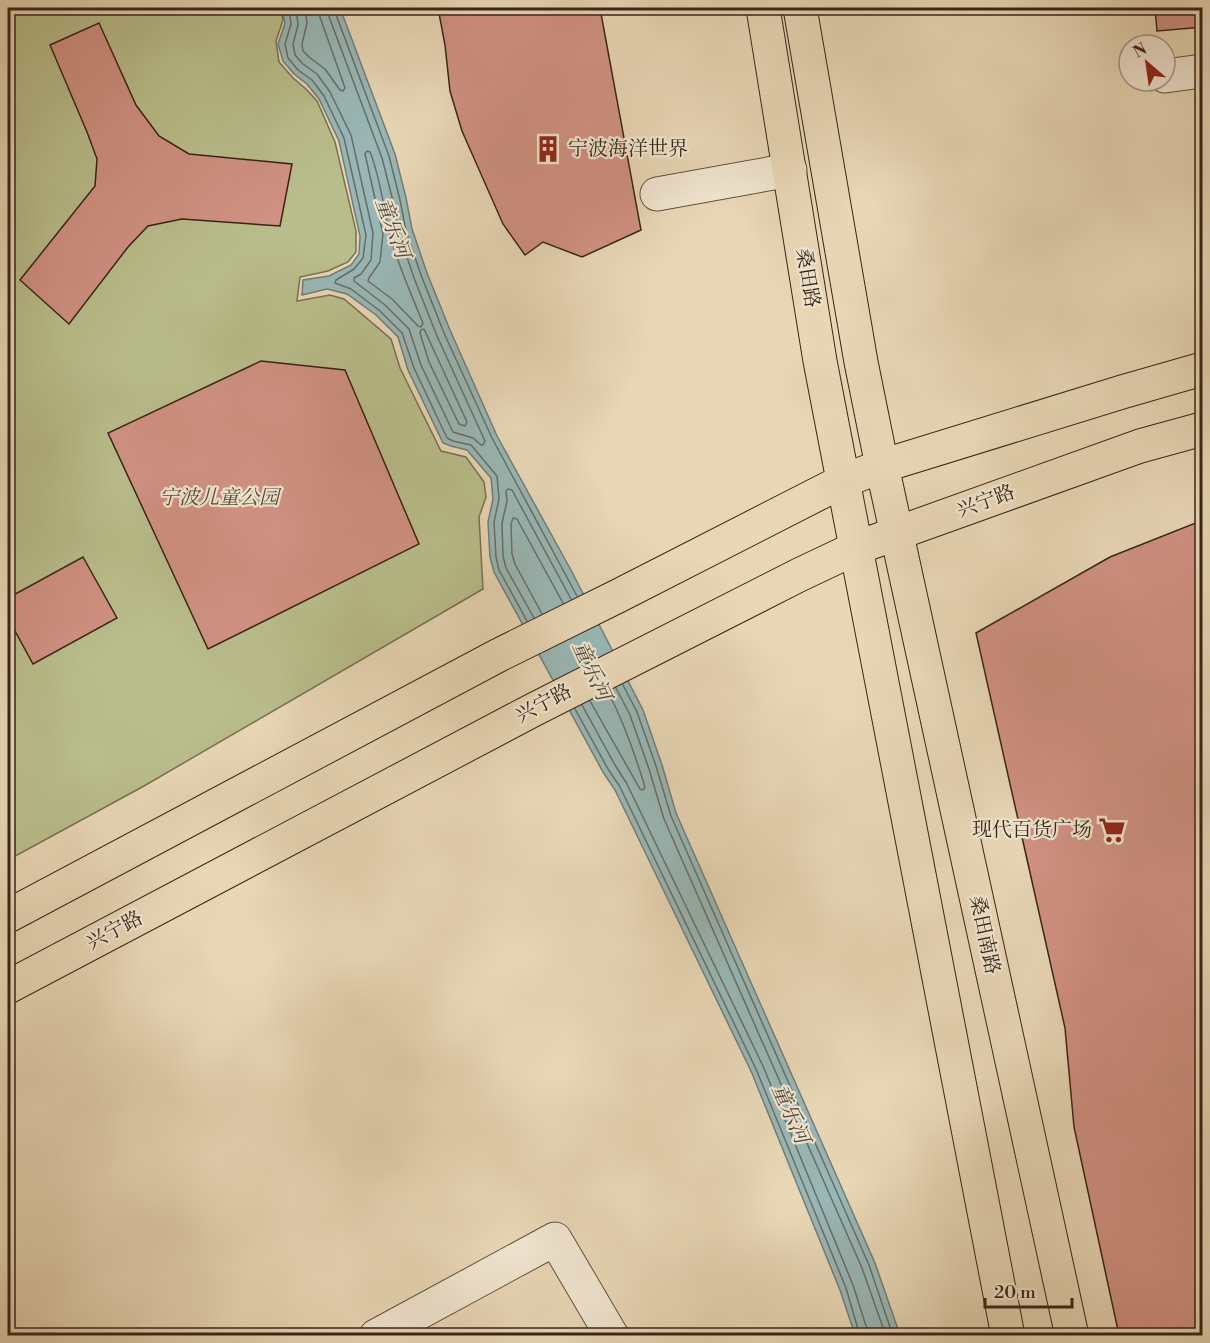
<svg xmlns="http://www.w3.org/2000/svg" width="1210" height="1343" font-family="'Libre Bodoni','Noto Serif SC',serif">
	<style>
		.green { fill: #b9bd8b; stroke: #787151; stroke-width: 1.5 }
		.water { fill: #99b7b6; stroke: #727d76; stroke-width: 1.5 }
		.lines { fill: none; stroke-linecap: round; stroke-linejoin: round }
		.shore { stroke: #686e66; stroke-width: 1.5 }
		.building { fill: #d09182; stroke: #372517; stroke-width: 1.5 }
		.minor-casing { stroke: #63513e; stroke-width: 35 }
		.major-casing { stroke: #372517; stroke-width: 35 }
		.minor { stroke: #f0e4cf; stroke-width: 33 }
		.major { stroke: #e8d6b5; stroke-width: 33 }
		.labels { text-anchor: middle; dominant-baseline: central; stroke-width: 4.5; stroke-linejoin: round; paint-order: stroke }
		.poi-label { font-size: 20px; fill: #372517; stroke: #f0e4cf; text-anchor: start }
		.street-label { font-size: 20px; fill: #372517; stroke: #f0e4cf }
		.park-label { font-size: 20px; font-style: italic; fill: #584b34; stroke: #f0e4cf }
		.water-label { font-size: 21px; font-style: italic; fill: #504a3f; stroke: #f0e4cf }
	</style>
	<rect width="100%" height="100%" fill="#e8d6b5"/>
	<filter id="stains"><feTurbulence type="fractalNoise" baseFrequency=".00333" numOctaves="4"/><feColorMatrix values="0 0 0 0 .2 0 0 0 0 .09 0 0 0 0 .02 0 0 0 .5 -.17"/></filter>
	<radialGradient id="worn" r=".72"><stop offset=".6" stop-color="#630" stop-opacity="0"/><stop offset="1" stop-color="#630" stop-opacity=".3"/></radialGradient>
	<path class="green" d="M 8,8 L 280,8 L 283,20 L 276,41 L 279,62 L 293,78 L 306,89 L 317,101 L 335,142 L 356,231 L 356,252 L 348,262 L 328,271 L 300,277 L 297,301 L 330,295 L 344,299 L 391,339 L 400,368 L 441,451 L 466,457 L 484,482 L 486,497 L 479,517 L 483,589 L 144,786 L 8,860 Z"/>
	<path class="water" d="M 282,8 L 340,8 L 395,154 L 406,198 L 412,229 L 427,273 L 450,330 L 497,436 L 572,572 L 643,710 L 662,765 L 676,813 L 875,1263 L 900,1335 L 855,1335 L 840,1290 L 751,1071 L 615,790 L 603,772 L 494,572 L 490,557 L 488,522 L 493,499 L 491,478 L 467,450 L 451,446 L 443,443 L 408,370 L 398,337 L 376,315 L 347,294 L 327,289 L 302,295 L 303,280 L 329,276 L 351,265 L 359,254 L 360,236 L 339,141 L 319,99 L 307,84 L 294,74 L 283,61 L 278,44 L 285,23 Z"/>
	<g class="lines">
		<path class="shore" d="M 289,8 L 291,24 L 285,44 L 288,58 L 298,70 L 312,80 L 324,96 L 344,138 L 366,235 L 363,258 L 354,269 L 336,280 L 335,283 L 351,289 L 380,311 L 402,333 L 414,368 L 447,438 L 453,441 L 471,445 L 497,476 L 499,499 L 494,522 L 496,557 L 499,570 L 527,621
			M 296,8 L 298,25 L 293,44 L 295,55 L 303,64 L 317,74 L 330,92 L 351,135 L 373,233 L 371,260 L 361,274 L 354,278 L 354,281 L 385,305 L 409,329 L 421,365 L 453,432 L 473,438 L 481,445 L 483,445 L 485,441 L 437,336 L 414,278 L 399,233 L 393,201 L 382,158 L 328,14 L 328,8
			M 305,8 L 307,23 L 302,44 L 303,51 L 309,57 L 325,69 L 340,90 L 343,91 L 345,88 L 320,17 L 319,8
			M 335,8 L 335,12 L 389,156 L 400,200 L 406,231 L 421,275 L 444,333 L 492,438 L 577,596
			M 367,151 L 370,152 C 381,179 383,207 390,235 C 398,265 411,294 423,323 L 421,327 L 418,326 L 392,299 L 368,281 L 369,278 L 380,262 L 383,234 L 365,154 Z
			M 424,329 L 467,422 L 465,426 L 459,424 L 429,362 L 420,333 L 421,330 Z
			M 542,614 L 515,564 L 512,554 L 511,524 L 513,518 L 517,519 L 563,603
			M 534,618 L 506,568 L 503,556 L 502,523 L 507,501 L 506,491 L 508,489 L 512,490 L 571,599
			M 623,685 L 637,712 L 656,766 L 671,816 L 869,1265 L 893,1336
			M 616,688 L 630,715 L 649,769 L 664,819 L 862,1268 L 886,1336
			M 590,701 L 640,789 L 643,790 L 645,787 C 635,754 624,722 608,692
			M 582,705 L 615,765 L 627,784 L 763,1066 L 853,1285 L 867,1329 L 868,1336
			M 575,709 L 608,769 L 620,787 L 756,1069 L 846,1288 L 860,1336"/>
	</g>
	<path class="building" d="M 438,8 L 600,8 L 641,230 L 582,257 L 543,242 L 525,255 L 503,224 L 462,131 L 450,91 L 445,45 Z
		M 1155,8 L 1203,8 L 1203,27 L 1157,31 Z
		M 99,23 L 136,105 L 159,136 L 189,154 L 292,164 L 280,226 L 182,219 L 148,226 L 128,247 L 69,324 L 20,280 L 95,186 L 97,159 L 87,132 L 50,45 Z
		M 261,361 L 345,370 L 419,544 L 208,649 L 108,433 Z
		M 1203,520 L 1203,1335 L 1119,1335 L 1074,1127 L 1065,1028 L 976,633 L 1110,557 Z
		M 83,557 L 117,618 L 33,664 L 8,618 L 8,598 Z"/>
	<g class="lines">
		<defs>
			<path id="minor" d="M 1165,76 L 1202,71
				M 657,194 L 790,170
				M 376,1336 L 555,1239 L 612,1336"/>
			<path id="major" d="M 763,8 L 820,361 L 1008,1336
				M 800,8 L 861,362 L 882,466 L 1072,1336
				M 8,916 L 499,655 L 618,596 L 843,481 L 882,466 L 1122,392 L 1202,369
				M 8,987 L 533,710 L 799,575 L 856,548 L 1140,446 L 1202,429"/>
		</defs>
		<use href="#minor" class="minor-casing"/>
		<use href="#major" class="major-casing"/>
		<use href="#minor" class="minor"/>
		<use href="#major" class="major"/>
	</g>
	<defs>
		<symbol id="building-bare" viewBox="-9 -9 18 18"><path d="M-4-6H4V6H1V3H-1V6H-4ZM-2.5-4.3h1.7v1.8h-1.7ZM.8-4.3h1.7v1.8H.8ZM-2.5-1h1.7V.8h-1.7ZM.8-1h1.7V.8H.8Z" fill="#8f2418" stroke="#f0e4cf" stroke-width="2.5" paint-order="stroke"/></symbol>
		<symbol id="supermarket-bare" viewBox="-9 -9 18 18"><path d="M-6-5.5h2.5l.6 2H6L4.5 2H-2.5L-4.4-4H-6ZM-1.5 3.2a1.3 1.3 0 1 0 .1 0ZM3 3.2a1.3 1.3 0 1 0 .1 0Z" fill="#8f2418" stroke="#f0e4cf" stroke-width="2.5" paint-order="stroke"/></symbol>
	</defs>
	<g fill-rule="evenodd">
		<use href="#building-bare" x="529" y="130" width="38" height="38"/>
		<use href="#supermarket-bare" x="1093" y="811" width="38" height="38"/>
	</g>
	<g class="labels">
		<g class="poi-label">
			<text x="568" y="149">宁波海洋世界</text>
			<text x="1092" y="830" text-anchor="end">现代百货广场</text>
		</g>
		<g class="street-label">
			<text transform="translate(807 278) rotate(81)">桑田路</text>
			<text transform="translate(986 502) rotate(-20)">兴宁路</text>
			<text transform="translate(544 704) rotate(-28)">兴宁路</text>
			<text transform="translate(115 931) rotate(-28)">兴宁路</text>
			<text transform="translate(984 935) rotate(78)">桑田南路</text>
		</g>
		<g class="park-label">
			<text x="219" y="498">宁波儿童公园</text>
		</g>
		<g class="water-label">
			<text transform="translate(392 228) rotate(70)">童乐河</text>
			<text transform="translate(591 671) rotate(65)">童乐河</text>
			<text transform="translate(790 1114) rotate(66)">童乐河</text>
		</g>
	</g>
	<rect width="1210" height="1343" fill="none" stroke="#e8d6b5" stroke-width="30"/>
	<rect x="9" y="9" width="1192" height="1325" fill="none" stroke="#372517" stroke-width="3"/>
	<rect x="15" y="15" width="1180" height="1313" fill="none" stroke="#372517" stroke-width="1.5"/>
	<g transform="translate(1147 63) rotate(331)"><circle r="28" fill="#f0e4cf" stroke="#a69885" stroke-width="1.5"/>
	<path d="M0-4.5L10 22L0 15L-10 22Z" fill="#8f2418"/>
	<text y="-9" font-size="16" font-weight="bold" text-anchor="middle" fill="#372517">N</text>
	</g>
	<path d="M985 1298v9h87v-9" fill="none" stroke="#372517" stroke-width="3"/>
	<text x="994" y="1298" font-size="18" fill="#372517" stroke="#f0e4cf" stroke-width="4.5" paint-order="stroke">20 m</text>
	<rect width="100%" height="100%" filter="url(#stains)"/>
	<rect width="100%" height="100%" fill="url(#worn)"/>
</svg>
